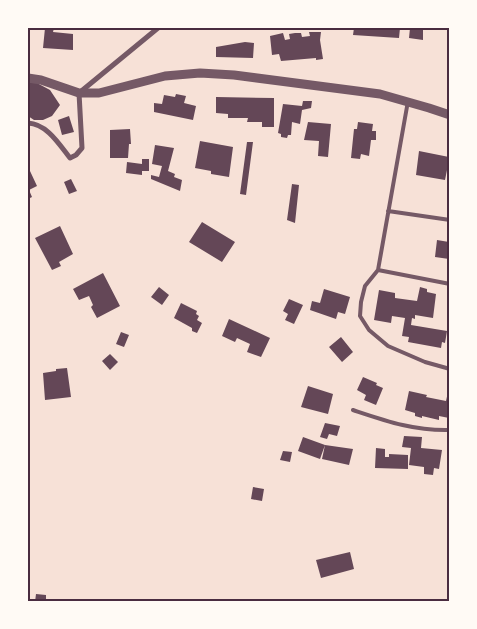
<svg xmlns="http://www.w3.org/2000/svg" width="477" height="629" font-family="'Playfair Display',serif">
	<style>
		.building { fill: #644757 }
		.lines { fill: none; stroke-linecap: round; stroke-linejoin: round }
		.service { stroke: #755966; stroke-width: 4 }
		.minor { stroke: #755966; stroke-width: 5 }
		.tertiary { stroke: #755966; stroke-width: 9 }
		.neatline { fill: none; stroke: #4a2c40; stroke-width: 2 }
	</style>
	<rect width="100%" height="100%" fill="#f7e1d7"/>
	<path class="building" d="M 45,28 L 54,28 L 53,32 L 73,34 L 73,50 L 43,48 Z
		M 354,28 L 400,28 L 399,38 L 353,35 Z
		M 410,28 L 423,29 L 423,40 L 409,38 Z
		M 309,32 L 321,32 L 320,40 L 323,59 L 316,60 L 316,58 L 281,61 L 279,54 L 272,55 L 270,36 L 283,33 L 285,40 L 290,39 L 289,34 L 295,33 L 301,33 L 302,37 L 310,36 Z
		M 245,42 L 254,43 L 253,58 L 216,57 L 216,47 Z
		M 28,82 L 37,83 L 50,90 L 60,105 L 52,116 L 43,120 L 34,120 L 28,116 Z
		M 176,94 L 186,96 L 184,103 L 196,106 L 193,120 L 154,112 L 154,103 L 162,104 L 164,95 L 175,97 Z
		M 216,97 L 274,98 L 274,127 L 262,127 L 262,122 L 247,122 L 248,118 L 228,118 L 228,114 L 216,113 Z
		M 303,101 L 312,101 L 311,108 L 302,110 L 300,124 L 292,122 L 291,135 L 288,135 L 287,138 L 281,137 L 281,134 L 278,133 L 283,104 L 302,106 Z
		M 69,116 L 74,132 L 62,135 L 58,120 Z
		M 308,122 L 331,124 L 328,157 L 318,156 L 319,141 L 304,140 Z
		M 358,122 L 373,124 L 372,131 L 376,131 L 376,140 L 371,140 L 369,156 L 361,154 L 360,159 L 351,158 L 354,129 L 357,129 Z
		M 130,129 L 131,144 L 129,144 L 128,158 L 110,158 L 110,130 Z
		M 200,141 L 233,147 L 229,177 L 211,174 L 211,171 L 195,168 Z
		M 247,142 L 253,142 L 246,195 L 240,194 Z
		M 155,145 L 174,148 L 168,171 L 175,174 L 174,177 L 182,180 L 180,191 L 151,179 L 151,175 L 159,177 L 162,166 L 152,164 Z
		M 419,151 L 449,157 L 449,171 L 447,170 L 445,180 L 416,175 Z
		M 142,159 L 149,159 L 149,171 L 142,171 L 142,175 L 126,173 L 127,162 L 142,164 Z
		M 30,171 L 37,186 L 29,190 L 32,197 L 28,199 L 28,172 Z
		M 71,179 L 77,191 L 69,194 L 64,182 Z
		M 292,184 L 299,185 L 295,223 L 287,220 Z
		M 202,222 L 235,242 L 222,262 L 189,242 Z
		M 60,226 L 73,254 L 59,262 L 61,266 L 52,270 L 35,238 Z
		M 437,240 L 449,242 L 449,259 L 435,257 Z
		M 103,273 L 120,306 L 97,318 L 91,307 L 93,305 L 89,296 L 79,300 L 73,289 Z
		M 159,287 L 169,295 L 162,305 L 151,297 Z
		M 420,287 L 427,289 L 427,292 L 436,294 L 433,318 L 415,315 L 415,319 L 412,318 L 411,325 L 447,331 L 445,343 L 442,342 L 441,348 L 408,342 L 409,337 L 402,336 L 405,318 L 392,316 L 391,323 L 374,320 L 379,290 L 395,293 L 395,298 L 417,301 Z
		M 324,289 L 350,297 L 345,314 L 338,312 L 336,319 L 310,310 L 312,301 L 320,303 Z
		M 289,299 L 303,305 L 294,324 L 285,320 L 288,314 L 283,311 Z
		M 181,303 L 197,311 L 196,314 L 199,316 L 197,320 L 202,323 L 197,333 L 192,331 L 192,328 L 174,318 Z
		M 229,319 L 270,338 L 261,357 L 247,352 L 250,344 L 237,338 L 235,342 L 222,336 Z
		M 121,332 L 129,335 L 124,347 L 116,344 Z
		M 341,337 L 353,352 L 342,362 L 329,347 Z
		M 110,354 L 118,362 L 110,370 L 102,361 Z
		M 67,368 L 71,397 L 45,400 L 43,373 L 56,371 L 56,369 Z
		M 363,377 L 377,383 L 376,385 L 383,388 L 376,405 L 364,400 L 366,395 L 357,390 Z
		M 308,386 L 333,394 L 328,414 L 301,407 Z
		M 409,391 L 427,395 L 426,397 L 446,401 L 448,392 L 449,392 L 449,418 L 439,416 L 439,420 L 422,416 L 422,418 L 415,416 L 415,413 L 405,410 Z
		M 325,423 L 340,426 L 337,436 L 329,434 L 327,439 L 320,437 Z
		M 404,436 L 422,437 L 421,448 L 442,450 L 439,469 L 434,468 L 433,475 L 424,474 L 424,467 L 409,465 L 411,448 L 402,447 Z
		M 303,437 L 325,445 L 353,449 L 349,465 L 322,459 L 325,445 L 320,459 L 298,451 Z
		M 376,448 L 385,449 L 385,457 L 389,457 L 389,454 L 408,455 L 408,469 L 375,468 Z
		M 283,451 L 292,452 L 290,462 L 280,460 Z
		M 253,487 L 264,489 L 262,501 L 251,499 Z
		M 350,552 L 354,569 L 321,578 L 316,560 Z
		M 36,594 L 46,595 L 46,602 L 35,602 Z"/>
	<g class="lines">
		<path class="service" d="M 408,101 L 378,270 L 365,286 L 361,302 L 360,316 L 369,330 L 388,346 L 425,362 L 450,369
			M 388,211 L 450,220
			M 378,270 L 450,284
			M 353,410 C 386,421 414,431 450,430"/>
		<path class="minor" d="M 28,123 C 47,124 59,144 70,158 L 76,155 L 82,148 L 79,93 L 158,28"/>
		<path class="tertiary" d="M 28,78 L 41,80 L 79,93 L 99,93 L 165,76 L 200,73 L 234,75 L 380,94 L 429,108 L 450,115"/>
	</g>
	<rect width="477" height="629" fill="none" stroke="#fffaf5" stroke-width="58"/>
	<rect x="29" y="29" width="419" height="571" class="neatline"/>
</svg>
